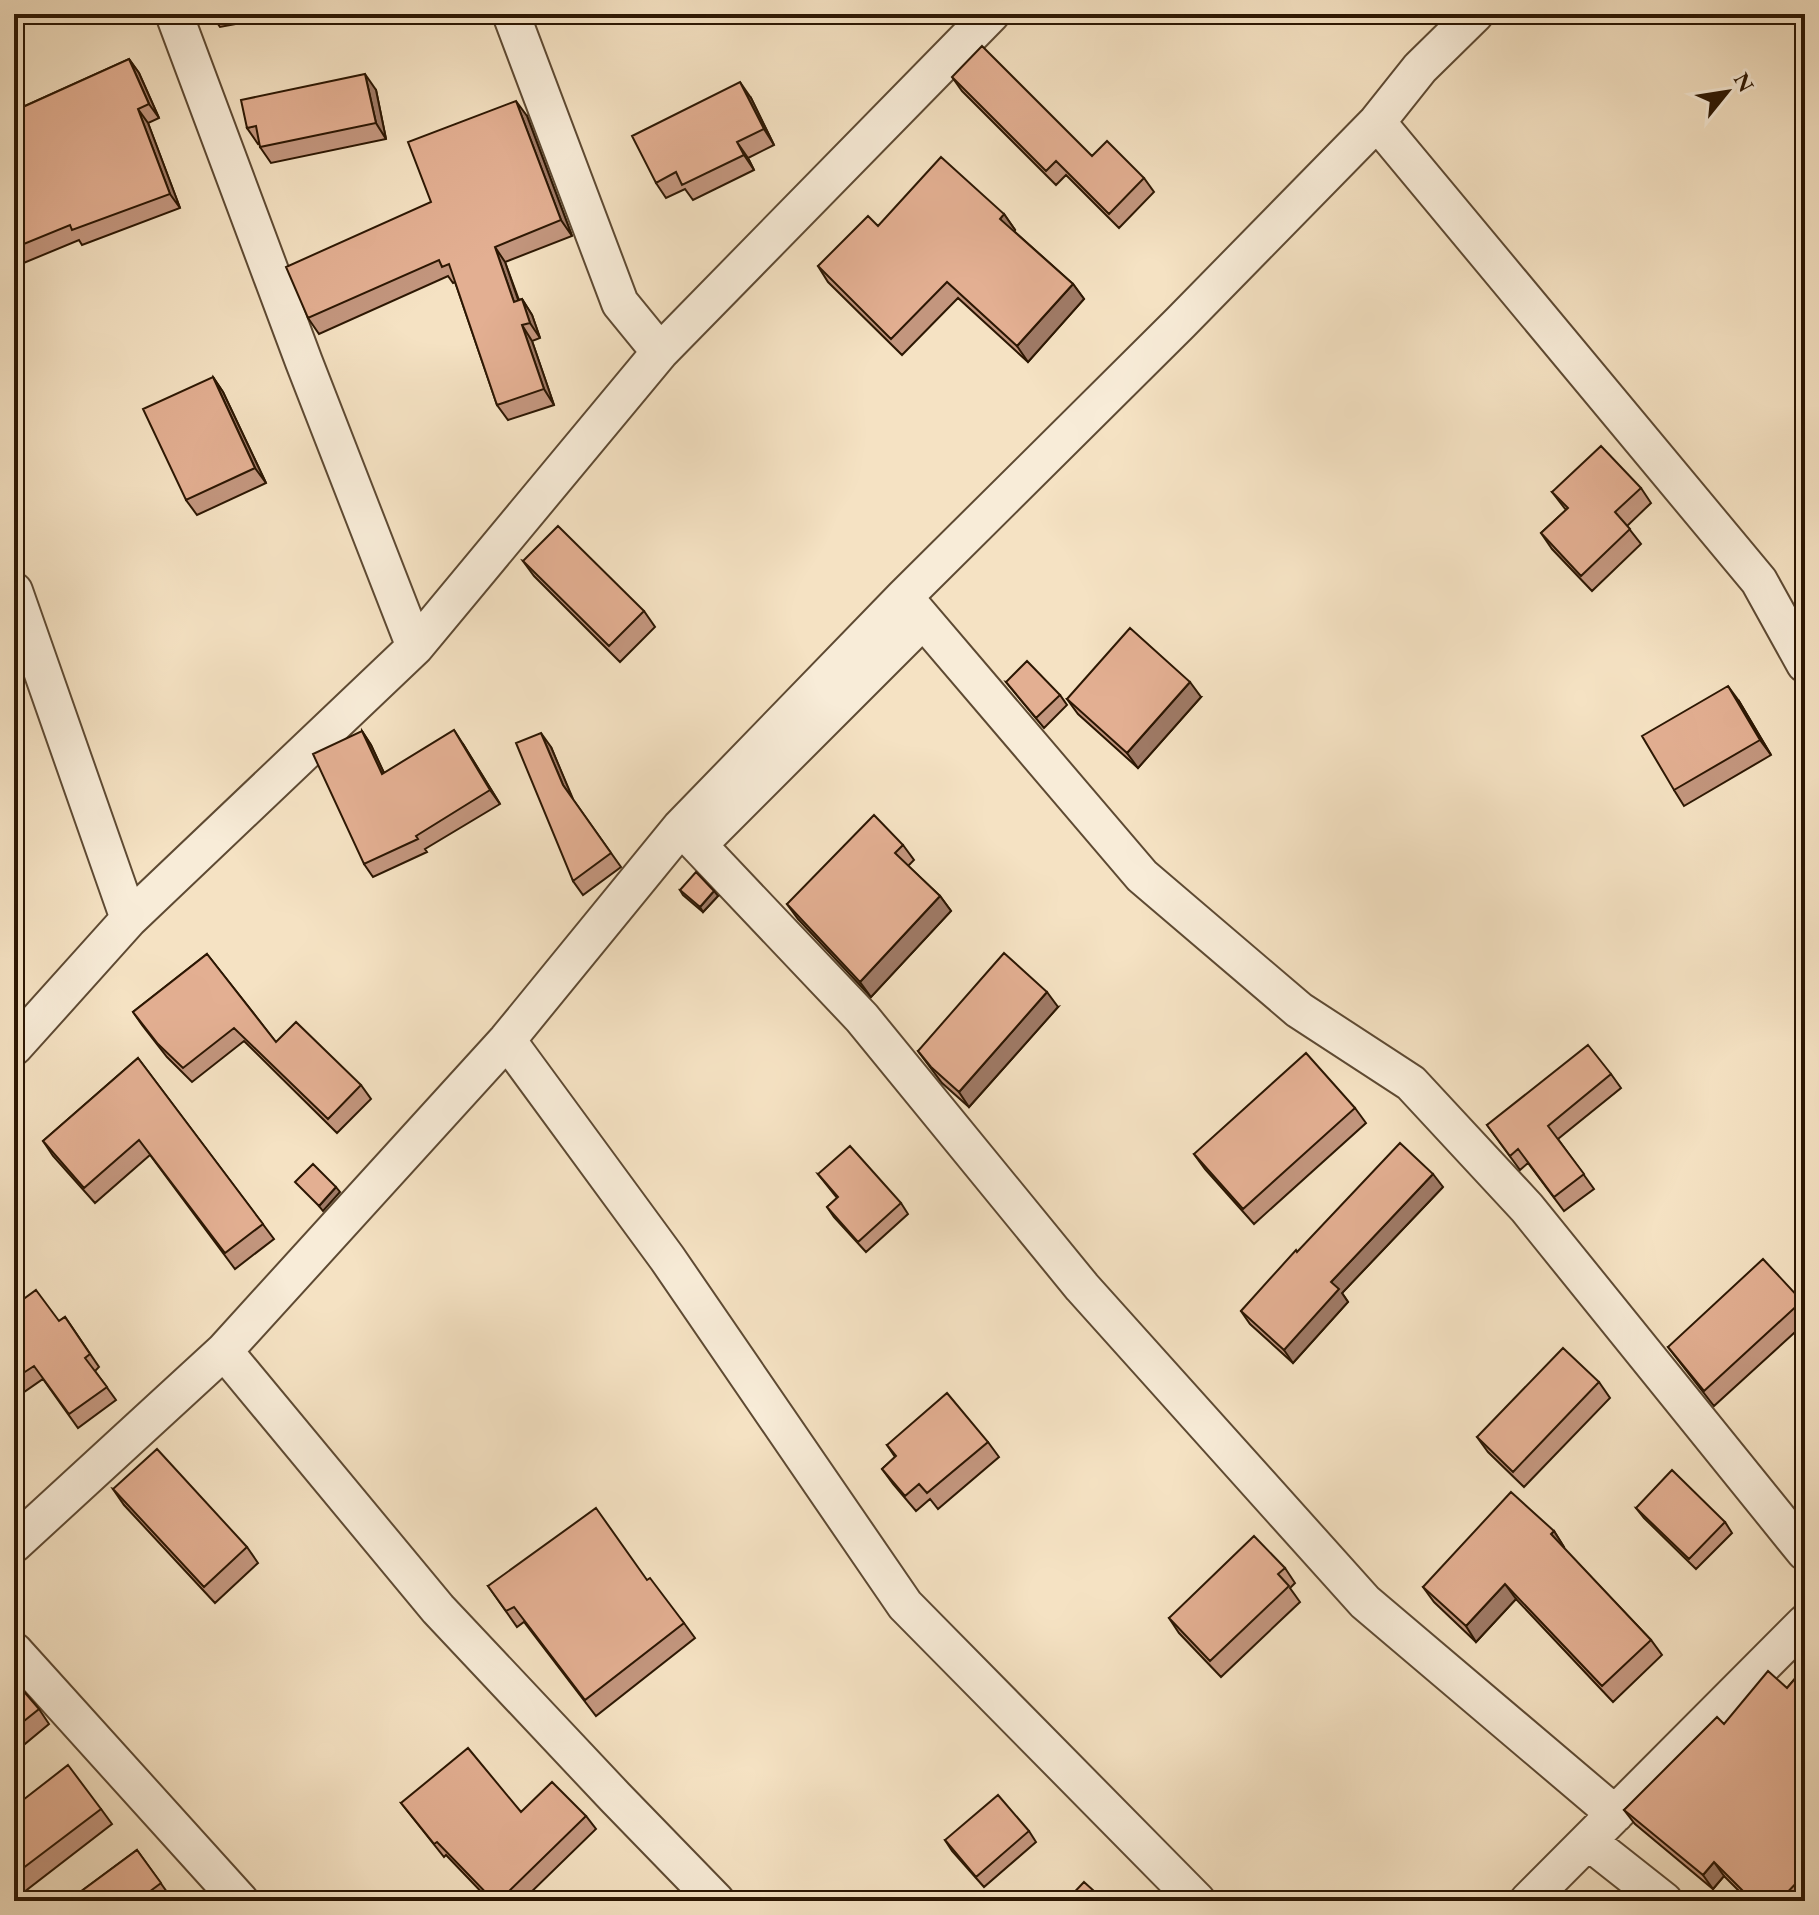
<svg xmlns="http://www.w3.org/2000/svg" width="1819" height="1915" font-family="'EB Garamond',serif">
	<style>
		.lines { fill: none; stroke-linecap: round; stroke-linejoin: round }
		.minor-casing { stroke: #5e4a33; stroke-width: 40 }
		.minor { stroke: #f8ecd8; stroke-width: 36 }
		.wall { fill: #c3967e; stroke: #2c1703; stroke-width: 2 }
		.shaded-wall { fill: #9f7a66; stroke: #2c1703; stroke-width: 2 }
		.building { fill: #e3af92; stroke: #2c1703; stroke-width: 2 }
	</style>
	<rect width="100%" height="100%" fill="#f5e2c3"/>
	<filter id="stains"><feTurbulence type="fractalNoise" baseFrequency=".0025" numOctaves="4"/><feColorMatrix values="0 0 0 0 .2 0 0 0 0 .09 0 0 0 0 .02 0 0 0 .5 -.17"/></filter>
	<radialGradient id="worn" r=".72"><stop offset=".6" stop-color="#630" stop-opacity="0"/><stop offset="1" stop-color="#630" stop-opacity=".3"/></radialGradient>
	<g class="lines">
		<defs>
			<path id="minor" d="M 174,14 L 304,362 L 415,647
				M 511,14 L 620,303 L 660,352
				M 1377,122 L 1759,581 L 1805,664
				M 14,591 L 129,919
				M 904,597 L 1142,876 L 1299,1010 L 1411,1083 L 1527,1208 L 1805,1552
				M 681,827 L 862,1018 L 1082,1287 L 1365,1602 L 1615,1814
				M 698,845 L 923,620
				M 507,1040 L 667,1258 L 905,1605 L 1197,1901
				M 14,1047 L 129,919 L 415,647 L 660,352 L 991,14
				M 224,1351 L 438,1609 L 615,1797 L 716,1901
				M 14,1544 L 224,1351 L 507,1040 L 681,827 L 904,597 L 1180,323 L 1377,122 L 1420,68 L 1475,14
				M 14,1651 L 240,1901
				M 1588,1841 L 1664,1901
				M 1528,1901 L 1805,1623"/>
		</defs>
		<use href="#minor" class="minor-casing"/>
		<use href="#minor" class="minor"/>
	</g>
	<path class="wall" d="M 14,14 L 27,14 L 14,19 Z
		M 211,14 L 288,14 L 220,27 Z
		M 129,59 L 139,73 L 159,118 L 148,123 L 180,208 L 82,245 L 79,240 L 14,267 L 14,111 Z
		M 952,77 L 1092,156 L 1144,178 L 1154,192 L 1119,228 L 1066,175 L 1056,185 L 962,91 Z
		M 376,90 L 386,139 L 271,163 L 260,147 L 260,143 L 258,144 L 247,128 Z
		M 751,98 L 774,145 L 748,158 L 754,170 L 693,200 L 685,189 L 666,198 L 656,183 Z
		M 527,116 L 572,236 L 505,262 L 519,300 L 522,299 L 532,315 L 540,338 L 532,341 L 554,405 L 508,420 L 497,405 L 455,282 L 453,283 L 448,276 L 319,334 L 308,318 Z
		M 1004,214 L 1015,230 L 1014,231 L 1073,284 L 1084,299 L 1028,362 L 958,298 L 902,355 L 828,282 L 818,266 L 878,226 Z
		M 213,377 L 223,392 L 266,483 L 197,515 L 186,500 Z
		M 1641,488 L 1651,503 L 1627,526 L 1641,544 L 1592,591 L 1552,549 L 1541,533 L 1566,510 L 1552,492 Z
		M 523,561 L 644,611 L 655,627 L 620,662 L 534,576 Z
		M 1006,682 L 1060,695 L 1067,705 L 1044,728 Z
		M 1201,697 L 1138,768 L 1078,714 L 1067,699 Z
		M 1739,701 L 1771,755 L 1684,806 L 1674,790 Z
		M 362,731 L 371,745 L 384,773 L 463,744 L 500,804 L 425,849 L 427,852 L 373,877 L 364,864 Z
		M 551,747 L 572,798 L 621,867 L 583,895 L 573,881 Z
		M 903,845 L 914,860 L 908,866 L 940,896 L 951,911 L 871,997 L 798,919 L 787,904 Z
		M 680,890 L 718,896 L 703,912 L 683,895 Z
		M 207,954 L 276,1042 L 361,1085 L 371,1099 L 337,1133 L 244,1041 L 192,1082 L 167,1057 L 142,1025 L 133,1012 Z
		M 1058,1007 L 969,1107 L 942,1083 L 918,1051 Z
		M 138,1058 L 274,1239 L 235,1269 L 150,1155 L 95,1203 L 53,1156 L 43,1141 Z
		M 1611,1074 L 1621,1088 L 1558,1139 L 1594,1189 L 1564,1211 L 1528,1163 L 1520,1170 L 1487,1125 Z
		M 1355,1108 L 1366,1123 L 1254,1224 L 1205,1169 L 1194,1154 Z
		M 818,1174 L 901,1203 L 908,1214 L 866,1252 L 834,1217 L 827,1207 L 837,1198 Z
		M 1443,1187 L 1342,1293 L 1348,1302 L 1293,1363 L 1250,1324 L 1241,1311 L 1297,1252 Z
		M 1802,1301 L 1805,1305 L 1805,1323 L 1714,1406 L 1668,1347 Z
		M 14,1312 L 59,1321 L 65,1317 L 99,1367 L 95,1371 L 116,1400 L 78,1428 L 43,1379 L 14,1399 Z
		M 1599,1382 L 1610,1398 L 1524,1487 L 1488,1452 L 1477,1437 Z
		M 988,1442 L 999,1457 L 938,1509 L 930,1499 L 916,1511 L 893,1484 L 882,1469 L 895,1457 L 887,1445 Z
		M 113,1489 L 247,1547 L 258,1563 L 215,1603 L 124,1505 Z
		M 1636,1508 L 1725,1522 L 1732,1533 L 1696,1569 L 1644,1518 Z
		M 1554,1531 L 1564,1547 L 1563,1548 L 1651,1640 L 1662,1655 L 1613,1702 L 1516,1599 L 1476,1642 L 1434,1602 L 1423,1587 Z
		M 1285,1568 L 1295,1583 L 1290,1588 L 1300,1602 L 1221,1677 L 1179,1633 L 1169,1618 Z
		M 647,1580 L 684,1623 L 695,1638 L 596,1716 L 524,1622 L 517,1627 L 488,1586 Z
		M 1805,1667 L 1805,1899 L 1803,1901 L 1749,1901 L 1724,1876 L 1713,1889 L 1635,1824 L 1624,1810 L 1787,1688 Z
		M 14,1680 L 39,1709 L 49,1724 L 14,1753 Z
		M 401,1803 L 586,1816 L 596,1829 L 522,1901 L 490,1901 L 446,1855 L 444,1857 Z
		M 14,1807 L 101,1809 L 112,1824 L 24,1892 L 14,1879 Z
		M 1029,1831 L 1036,1842 L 984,1887 L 952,1851 L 945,1840 Z
		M 137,1850 L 172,1899 L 169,1901 L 68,1901 Z"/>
	<path class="shaded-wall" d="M 129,59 L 139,73 L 159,118 L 149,104 Z
		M 365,74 L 376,90 L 386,139 L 376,123 Z
		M 740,82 L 751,98 L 774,145 L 764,129 Z
		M 516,101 L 527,116 L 572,236 L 561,220 Z
		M 138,109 L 148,123 L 180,208 L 170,194 Z
		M 737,142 L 748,158 L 754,170 L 744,155 Z
		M 1004,214 L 1015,230 L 1011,234 L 1000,219 Z
		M 495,247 L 505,262 L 524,317 L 514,302 Z
		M 1073,284 L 1084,299 L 1028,362 L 1017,346 Z
		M 522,299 L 532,315 L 540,338 L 530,323 Z
		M 522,325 L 532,341 L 554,405 L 544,389 Z
		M 213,377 L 223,392 L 266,483 L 255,468 Z
		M 1190,682 L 1201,697 L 1138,768 L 1127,753 Z
		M 1728,686 L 1739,701 L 1771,755 L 1760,740 Z
		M 454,730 L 463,744 L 500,804 L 490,790 Z
		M 362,731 L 371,745 L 391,788 L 382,774 Z
		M 541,733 L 551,747 L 573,799 L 563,785 Z
		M 714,891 L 718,896 L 703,912 L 700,907 Z
		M 940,896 L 951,911 L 871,997 L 860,982 Z
		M 1047,992 L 1058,1007 L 969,1107 L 959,1092 Z
		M 1433,1174 L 1443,1187 L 1342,1293 L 1348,1302 L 1293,1363 L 1284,1350 L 1331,1282 Z
		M 336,1187 L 340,1192 L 323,1211 L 319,1206 Z
		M 1554,1531 L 1564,1547 L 1561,1550 L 1551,1534 Z
		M 1505,1584 L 1516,1599 L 1476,1642 L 1466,1626 Z
		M 1714,1862 L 1724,1876 L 1713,1889 L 1703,1875 Z"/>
	<path class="building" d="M 982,46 L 1092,156 L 1107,141 L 1144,178 L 1109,214 L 1056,161 L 1046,171 L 952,77 Z
		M 129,59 L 149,104 L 138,109 L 170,194 L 72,230 L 70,225 L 14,248 L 14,111 Z
		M 365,74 L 376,123 L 260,147 L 256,126 L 247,128 L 241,100 Z
		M 740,82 L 764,129 L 737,142 L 744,155 L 682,185 L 676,172 L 656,183 L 632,136 Z
		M 516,101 L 561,220 L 495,247 L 514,302 L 522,299 L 530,323 L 522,325 L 544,389 L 497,405 L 449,264 L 442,267 L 439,260 L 308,318 L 286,267 L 431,202 L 408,142 Z
		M 941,157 L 1004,214 L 1000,219 L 1073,284 L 1017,346 L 947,282 L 891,339 L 818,266 L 868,216 L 878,226 Z
		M 213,377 L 255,468 L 186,500 L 143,409 Z
		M 1601,446 L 1641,488 L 1615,512 L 1630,529 L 1581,576 L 1541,533 L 1568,508 L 1552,492 Z
		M 558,526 L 644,611 L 609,646 L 523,561 Z
		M 1130,628 L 1190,682 L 1127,753 L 1067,699 Z
		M 1027,661 L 1060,695 L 1036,718 L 1006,682 Z
		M 1728,686 L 1760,740 L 1674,790 L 1642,736 Z
		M 454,730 L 490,790 L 416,836 L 418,839 L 364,864 L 313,754 L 362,731 L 382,774 Z
		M 541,733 L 563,785 L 611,853 L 573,881 L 516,743 Z
		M 874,815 L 903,845 L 895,853 L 940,896 L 860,982 L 787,904 Z
		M 696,872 L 714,891 L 700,907 L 680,890 Z
		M 1004,953 L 1047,992 L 959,1092 L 931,1067 L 918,1051 Z
		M 207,954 L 276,1042 L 296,1022 L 361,1085 L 328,1119 L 234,1028 L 183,1068 L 158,1044 L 133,1012 Z
		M 1588,1045 L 1611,1074 L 1548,1126 L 1584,1174 L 1554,1197 L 1518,1149 L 1510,1156 L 1487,1125 Z
		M 1805,1051 L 1805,1067 L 1799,1054 Z
		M 1306,1053 L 1355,1108 L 1243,1209 L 1194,1154 Z
		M 138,1058 L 263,1224 L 225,1253 L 139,1140 L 84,1188 L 43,1141 Z
		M 1400,1143 L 1433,1174 L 1331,1282 L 1339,1289 L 1284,1350 L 1241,1311 L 1296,1250 L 1297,1252 Z
		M 850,1146 L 901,1203 L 858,1242 L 827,1207 L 838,1197 L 818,1174 Z
		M 313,1164 L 336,1187 L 319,1206 L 295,1182 Z
		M 1763,1259 L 1802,1301 L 1704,1391 L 1668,1347 Z
		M 36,1290 L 59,1321 L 65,1317 L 90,1354 L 85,1358 L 107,1387 L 69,1414 L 34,1366 L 14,1379 L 14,1312 L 17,1310 L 14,1306 Z
		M 1563,1348 L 1599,1382 L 1513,1472 L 1477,1437 Z
		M 947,1393 L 988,1442 L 927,1493 L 919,1484 L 905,1496 L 882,1469 L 896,1456 L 887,1445 Z
		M 157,1449 L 247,1547 L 204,1587 L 113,1489 Z
		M 1672,1470 L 1725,1522 L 1689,1559 L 1636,1508 Z
		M 1511,1492 L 1554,1531 L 1551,1534 L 1651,1640 L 1602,1686 L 1505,1584 L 1466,1626 L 1423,1587 Z
		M 596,1508 L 647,1580 L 650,1578 L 684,1623 L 585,1700 L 514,1607 L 506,1611 L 488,1586 Z
		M 1254,1536 L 1285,1568 L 1278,1574 L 1289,1586 L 1210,1661 L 1169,1618 Z
		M 1805,1667 L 1805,1874 L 1779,1901 L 1753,1901 L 1714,1862 L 1703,1875 L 1624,1810 L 1717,1717 L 1724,1724 L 1768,1671 L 1787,1688 Z
		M 14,1680 L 39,1709 L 14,1729 Z
		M 468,1748 L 521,1812 L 552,1782 L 586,1816 L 499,1901 L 494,1901 L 437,1842 L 434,1844 L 401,1803 Z
		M 68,1765 L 101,1809 L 14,1875 L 14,1807 Z
		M 998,1795 L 1029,1831 L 976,1877 L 945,1840 Z
		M 137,1850 L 161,1883 L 137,1901 L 68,1901 Z
		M 1084,1882 L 1105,1901 L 1066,1901 Z"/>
	<rect width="1819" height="1915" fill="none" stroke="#f5e2c3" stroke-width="48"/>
	<rect x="16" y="16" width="1787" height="1883" fill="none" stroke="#2c1703" stroke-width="4"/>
	<rect x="24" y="24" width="1771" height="1867" fill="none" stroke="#2c1703" stroke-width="2"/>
	<g transform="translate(1727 92) rotate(60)" stroke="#f8ecd8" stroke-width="6" paint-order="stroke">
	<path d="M0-6L14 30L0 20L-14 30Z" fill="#2c1703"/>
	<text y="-12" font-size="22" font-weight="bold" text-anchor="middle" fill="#2c1703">N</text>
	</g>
	<rect width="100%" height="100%" filter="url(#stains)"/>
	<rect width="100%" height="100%" fill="url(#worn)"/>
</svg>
